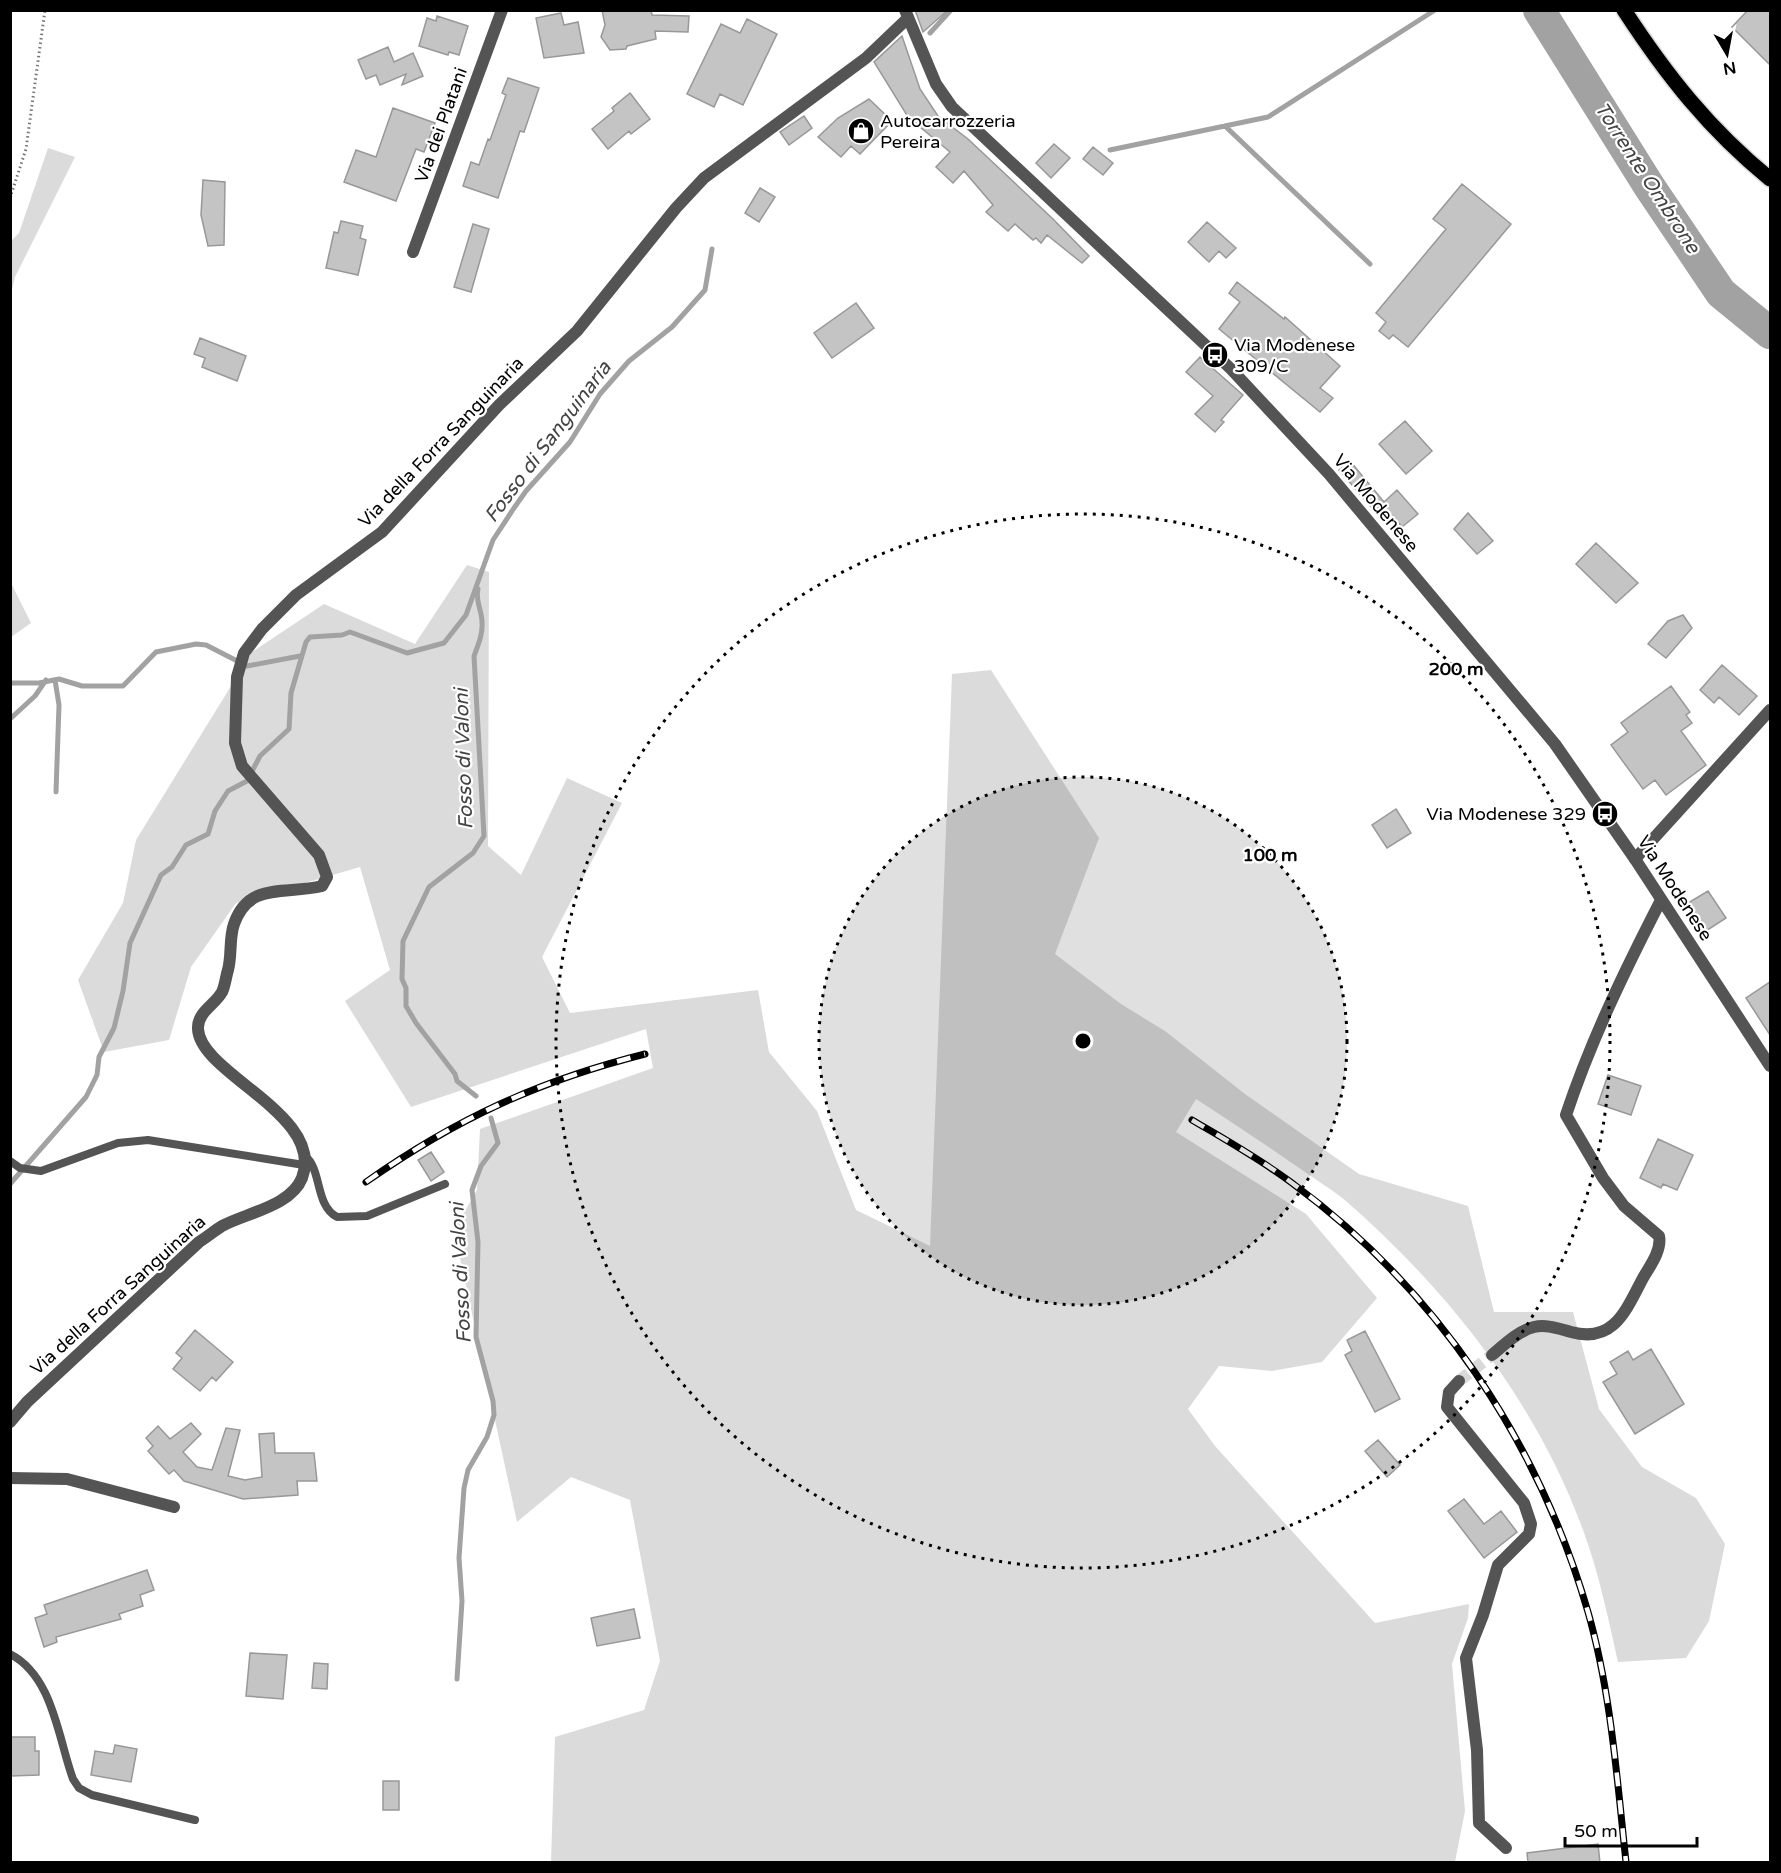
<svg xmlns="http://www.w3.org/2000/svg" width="1781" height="1873" font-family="'Varela Round',sans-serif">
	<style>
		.green { fill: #dbdbdb }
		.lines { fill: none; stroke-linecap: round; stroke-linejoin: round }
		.stream { stroke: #a2a2a2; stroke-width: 5 }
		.river { stroke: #a2a2a2; stroke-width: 32 }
		.building { fill: #c4c4c4; stroke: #989898; stroke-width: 1.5 }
		.minor-tunnel { stroke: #d9d9d9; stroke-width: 12; stroke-dasharray: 12 6; stroke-linecap: butt }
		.primary-casing { stroke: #dbdbdb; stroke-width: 18 }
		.path { stroke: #767676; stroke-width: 3; stroke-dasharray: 1.5 3; stroke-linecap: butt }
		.service { stroke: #545454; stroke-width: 8 }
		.minor { stroke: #545454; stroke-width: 12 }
		.tertiary { stroke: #545454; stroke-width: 12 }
		.primary { stroke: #000; stroke-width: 15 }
		.rail-casing { stroke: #000; stroke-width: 7 }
		.rail { stroke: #fff; stroke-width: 4.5; stroke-dasharray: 14; stroke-linecap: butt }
		.ring { fill: none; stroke: #000; stroke-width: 3; stroke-dasharray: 3 6 }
		.labels { text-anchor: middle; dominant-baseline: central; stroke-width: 4.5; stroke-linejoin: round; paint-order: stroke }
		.poi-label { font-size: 18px; fill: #000; stroke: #fff; text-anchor: start }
		.street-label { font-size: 18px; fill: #000; stroke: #fff }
		.water-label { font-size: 20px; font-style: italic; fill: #434343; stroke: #fff }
		.centre { fill: #000; stroke: #fff; stroke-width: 3 }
		.ring-label { font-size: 18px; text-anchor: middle; font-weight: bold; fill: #000; stroke: #fff; stroke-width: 4.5; stroke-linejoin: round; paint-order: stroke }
	</style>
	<rect width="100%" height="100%" fill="#fff"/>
	<path class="green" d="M 48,148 L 75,157 L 15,277 L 11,293 L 11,241 L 19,233 Z
		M 467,565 L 489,572 L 488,846 L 521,875 L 567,778 L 622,803 L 542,957 L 570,1013 L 758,990 L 769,1052 L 817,1111 L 856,1210 L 930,1246 L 952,674 L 991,670 L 1099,838 L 1055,954 L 1121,1004 L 1165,1031 L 1245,1094 L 1359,1174 L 1468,1206 L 1494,1312 L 1573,1312 L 1599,1409 L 1642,1467 L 1696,1498 L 1725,1544 L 1709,1621 L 1686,1658 L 1618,1662 C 1608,1618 1599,1573 1583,1530 C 1537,1403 1448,1290 1346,1201 C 1334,1191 1319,1182 1305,1172 C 1269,1147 1233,1123 1196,1099 L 1176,1132 L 1306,1214 L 1377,1298 L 1322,1362 L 1272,1371 L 1219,1366 L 1188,1409 L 1215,1446 L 1375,1623 L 1469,1604 L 1468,1618 L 1452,1664 L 1465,1811 L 1455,1862 L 551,1862 L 555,1737 L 644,1710 L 660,1661 L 630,1500 L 571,1477 L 517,1522 L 454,1230 L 477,1190 L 480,1129 L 653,1068 L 646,1029 L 411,1107 L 345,1001 L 390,970 L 360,867 L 236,903 L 191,967 L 169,1040 L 104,1052 L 78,980 L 123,903 L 136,840 L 252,652 L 324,604 L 415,644 Z
		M 10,581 L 31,623 L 11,637 L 10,637 Z"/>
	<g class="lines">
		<path class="stream" d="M 930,33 L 951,10
			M 1225,126 L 1370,264
			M 1110,150 L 1268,117 L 1435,10
			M 55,680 L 59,705 L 56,792
			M 10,683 L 39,683 L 59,679 L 82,686 L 123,686 L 156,652 L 196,644 L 206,645 L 247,666 L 300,656
			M 10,719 L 35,696 L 46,680
			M 476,1096 L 457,1081 L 455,1074 L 416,1023 L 406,1006 L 406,988 L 402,979 L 403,941 L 429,887 L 473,853 L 484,836 L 474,656 C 478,645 483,634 482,622 C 482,611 475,600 478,589
			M 10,1184 L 86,1097 L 97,1075 L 99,1057 L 114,1028 L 123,991 L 130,943 L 161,875 L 172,867 L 186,845 L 208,834 L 215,811 L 228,791 L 247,781 L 260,756 L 289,729 L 291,693 L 306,642 L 310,637 L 342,635 L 350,632 L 407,653 L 444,643 L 466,615 L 493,540 L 514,508 L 526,491 L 570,442 L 600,394 L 629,361 L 672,327 L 705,290 L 712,249
			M 457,1679 L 462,1601 L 459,1558 L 464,1488 L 468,1470 L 487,1437 L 494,1415 L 493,1401 L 476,1337 L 478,1242 L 472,1190 L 481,1166 L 498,1143 L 491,1118"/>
		<path class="river" d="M 1539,10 L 1649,186 L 1721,293 L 1770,333"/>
	</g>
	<path class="building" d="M 602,10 L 651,10 L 652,15 L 689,16 L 688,32 L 655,31 L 656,39 L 627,46 L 626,49 L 610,50 L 601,37 L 605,25 Z
		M 915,10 L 948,10 L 923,32 Z
		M 1748,10 L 1770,10 L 1770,65 L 1732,27 Z
		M 561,13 L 564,25 L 578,22 L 584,53 L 544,58 L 536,18 Z
		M 437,16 L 468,26 L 459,55 L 449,52 L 448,55 L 419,46 L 427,18 L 436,21 Z
		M 747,19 L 777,34 L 743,105 L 720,94 L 714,107 L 687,94 L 721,24 L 740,33 Z
		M 902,36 L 920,89 L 938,116 L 968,139 L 1053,219 L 1089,256 L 1082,263 L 1047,235 L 1041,243 L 1036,238 L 1033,240 L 1015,224 L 1008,231 L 986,212 L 993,205 L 964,171 L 953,183 L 936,167 L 950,152 L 908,117 L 874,62 Z
		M 388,47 L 394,62 L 413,53 L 423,76 L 402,85 L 406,74 L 380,85 L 376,75 L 366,79 L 358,60 Z
		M 508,78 L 539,88 L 524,132 L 520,131 L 498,198 L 463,186 L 471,162 L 479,165 L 488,139 L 490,140 L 506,95 L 502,93 Z
		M 630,93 L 650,119 L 631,134 L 629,131 L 608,149 L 592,129 L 614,111 L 612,108 Z
		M 869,99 L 892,121 L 860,154 L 851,146 L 841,157 L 818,137 L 838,118 Z
		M 393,108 L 435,123 L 424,152 L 416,149 L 396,201 L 344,182 L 356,150 L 376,157 Z
		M 804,116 L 812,128 L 789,145 L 780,132 Z
		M 1054,144 L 1070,158 L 1051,178 L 1036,163 Z
		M 1093,147 L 1113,163 L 1103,175 L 1083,159 Z
		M 203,180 L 225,182 L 224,245 L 208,246 L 201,215 Z
		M 1462,184 L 1511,224 L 1408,347 L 1393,335 L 1389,339 L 1379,331 L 1386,322 L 1376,313 L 1446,229 L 1433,219 Z
		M 760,188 L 775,197 L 759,222 L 745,213 Z
		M 341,221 L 363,226 L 360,238 L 366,240 L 358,275 L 326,268 L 334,232 L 338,233 Z
		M 1207,222 L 1236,248 L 1226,258 L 1219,251 L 1209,262 L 1188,242 Z
		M 473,224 L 489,229 L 471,292 L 454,287 Z
		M 1237,282 L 1284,319 L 1285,317 L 1340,366 L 1320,388 L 1333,398 L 1320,412 L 1219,329 L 1240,302 L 1229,293 Z
		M 856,303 L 874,328 L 832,358 L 814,333 Z
		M 200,338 L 246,356 L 237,381 L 202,367 L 205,358 L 194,354 Z
		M 1200,357 L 1243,395 L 1221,420 L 1224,422 L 1215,432 L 1195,414 L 1213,396 L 1186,372 Z
		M 1405,421 L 1432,451 L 1406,474 L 1379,444 Z
		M 1350,461 L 1384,502 L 1397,490 L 1418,514 L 1402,527 L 1394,517 L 1386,524 L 1339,470 Z
		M 1468,513 L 1493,541 L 1477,554 L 1454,529 Z
		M 1596,543 L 1638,583 L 1616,603 L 1576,564 Z
		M 1683,615 L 1692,628 L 1666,658 L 1648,644 L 1668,621 Z
		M 1722,665 L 1757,696 L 1739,715 L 1719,697 L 1714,703 L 1700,690 Z
		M 1671,686 L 1690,712 L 1686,715 L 1692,723 L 1681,731 L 1706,765 L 1666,795 L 1655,780 L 1643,789 L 1611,745 L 1628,732 L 1621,723 Z
		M 1396,809 L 1411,833 L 1387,848 L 1372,825 Z
		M 1708,891 L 1726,918 L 1706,931 L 1688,903 Z
		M 1770,982 L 1770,1035 L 1746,998 Z
		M 1608,1075 L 1641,1086 L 1631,1115 L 1598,1104 Z
		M 1658,1139 L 1693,1155 L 1677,1190 L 1663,1184 L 1661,1188 L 1640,1178 Z
		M 431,1152 L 444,1172 L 431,1181 L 418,1160 Z
		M 195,1330 L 233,1362 L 216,1381 L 212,1377 L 200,1391 L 173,1369 L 182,1358 L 176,1353 Z
		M 1365,1331 L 1400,1399 L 1375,1412 L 1345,1355 L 1352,1351 L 1347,1340 Z
		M 1651,1349 L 1684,1404 L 1635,1434 L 1603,1382 L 1617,1374 L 1610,1362 L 1628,1351 L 1633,1360 Z
		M 191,1423 L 201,1434 L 183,1452 L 197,1467 L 212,1470 L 226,1428 L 240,1430 L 228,1476 L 245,1480 L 262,1477 L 259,1434 L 274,1433 L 275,1453 L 314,1453 L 317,1481 L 297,1481 L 298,1495 L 243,1499 L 184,1481 L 174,1470 L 169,1474 L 148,1451 L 153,1446 L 146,1438 L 158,1426 L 170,1439 Z
		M 1378,1440 L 1400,1465 L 1387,1477 L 1365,1451 Z
		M 1464,1499 L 1484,1524 L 1501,1511 L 1517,1532 L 1484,1558 L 1448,1511 Z
		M 147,1570 L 154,1590 L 140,1595 L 143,1606 L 119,1614 L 121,1619 L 56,1637 L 57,1642 L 44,1647 L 35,1618 L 47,1614 L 44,1605 Z
		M 634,1609 L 640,1638 L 597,1646 L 591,1618 Z
		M 250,1653 L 287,1655 L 283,1699 L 246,1696 Z
		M 314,1663 L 328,1664 L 327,1689 L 312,1688 Z
		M 11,1737 L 35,1737 L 35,1751 L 39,1751 L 39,1775 L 11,1776 Z
		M 115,1745 L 137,1749 L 131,1782 L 91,1775 L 95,1751 L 113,1754 Z
		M 383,1781 L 399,1781 L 399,1810 L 383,1810 Z
		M 1598,1844 L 1600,1863 L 1528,1863 L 1527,1853 Z"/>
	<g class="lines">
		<path class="minor-tunnel" d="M 1459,1381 L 1492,1355"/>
		<defs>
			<path id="primary" d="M 1624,10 C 1667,76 1709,129 1770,179"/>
		</defs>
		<use href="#primary" class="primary-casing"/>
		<path class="path" d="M 10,198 L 26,149 L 45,10"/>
		<path class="service" d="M 305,1156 C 322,1169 315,1206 337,1217 L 367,1216 L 445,1184
			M 10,1161 L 20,1168 L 41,1171 L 118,1143 L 148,1140 L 304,1165
			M 10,1654 C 53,1676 58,1738 73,1779 L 79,1788 L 92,1795 L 195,1820"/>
		<path class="minor" d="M 413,252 L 502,10
			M 1635,859 L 1770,710
			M 1492,1355 C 1504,1345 1518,1331 1534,1327 C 1547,1324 1559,1329 1571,1332 C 1614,1344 1626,1310 1643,1278 C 1650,1266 1662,1250 1659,1236 L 1624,1206 L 1603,1178 L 1566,1115 C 1591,1040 1625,970 1661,900
			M 1459,1381 L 1449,1392 L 1447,1407 L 1524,1503 L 1531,1524 L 1529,1534 L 1498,1565 L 1483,1615 L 1466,1658 L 1477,1750 L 1479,1823 L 1506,1848
			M 10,1422 L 27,1402 L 199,1242 C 207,1237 214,1231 222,1226 C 246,1213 291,1206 302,1178 C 326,1115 200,1074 198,1029 C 197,1012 215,1005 222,992 C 225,986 226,976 228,970 C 232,955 229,938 234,924 C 249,881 286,895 322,886 L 327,877 L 319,855 L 242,766 L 235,743 L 237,677 L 244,653 L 262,629 L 296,595 L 382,532 L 499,405 L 577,331 L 676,208 L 704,178 L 866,58 L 908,18
			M 10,1478 L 67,1479 L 174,1507"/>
		<path class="tertiary" d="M 905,10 L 936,84 L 952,107 L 1231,369 L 1329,474 L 1555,744 L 1635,859 L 1770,1066"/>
		<use href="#primary" class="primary"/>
		<defs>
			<path id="rail" d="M 1192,1120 C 1226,1140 1260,1159 1292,1183 C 1436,1289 1538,1440 1588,1612 C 1611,1692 1617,1779 1626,1862
				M 366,1182 C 456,1119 538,1081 645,1054"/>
		</defs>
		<use href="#rail" class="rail-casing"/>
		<use href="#rail" class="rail"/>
	</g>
	<circle cx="1083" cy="1041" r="264" fill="#000" fill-opacity=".12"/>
	<g class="ring">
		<circle cx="1083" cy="1041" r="264"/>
		<circle cx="1083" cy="1041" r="527"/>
	</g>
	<defs>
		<symbol id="shop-disc" viewBox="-11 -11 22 22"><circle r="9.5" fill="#000" stroke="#fff"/><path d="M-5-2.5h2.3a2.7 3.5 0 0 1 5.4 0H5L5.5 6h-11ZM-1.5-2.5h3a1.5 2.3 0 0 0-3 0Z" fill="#fff"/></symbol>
		<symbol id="bus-disc" viewBox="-11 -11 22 22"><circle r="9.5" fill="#000" stroke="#fff"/><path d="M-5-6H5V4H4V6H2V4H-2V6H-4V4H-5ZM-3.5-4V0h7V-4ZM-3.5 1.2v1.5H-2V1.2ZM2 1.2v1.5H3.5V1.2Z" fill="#fff"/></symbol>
	</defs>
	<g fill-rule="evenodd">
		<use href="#shop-disc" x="846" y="116" width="30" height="30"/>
		<use href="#bus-disc" x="1200" y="340" width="30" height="30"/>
		<use href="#bus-disc" x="1590" y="799" width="30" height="30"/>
	</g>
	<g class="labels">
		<g class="poi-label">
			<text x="880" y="121">Autocarrozzeria<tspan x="880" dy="21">Pereira</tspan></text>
			<text x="1234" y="345">Via Modenese<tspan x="1234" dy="21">309/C</tspan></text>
			<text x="1586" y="814" text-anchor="end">Via Modenese 329</text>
		</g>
		<g class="street-label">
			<text transform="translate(441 125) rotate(-70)">Via dei Platani</text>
			<text transform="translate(441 442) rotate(-46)">Via della Forra Sanguinaria</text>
			<text transform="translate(1376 503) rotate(50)">Via Modenese</text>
			<text transform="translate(1675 888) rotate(57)">Via Modenese</text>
			<text transform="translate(118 1295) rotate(-42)">Via della Forra Sanguinaria</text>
		</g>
		<g class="water-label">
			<text transform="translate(1647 178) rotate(57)">Torrente Ombrone</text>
			<text transform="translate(548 442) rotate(-53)">Fosso di Sanguinaria</text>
			<text transform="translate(464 759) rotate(-92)">Fosso di Valoni</text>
			<text transform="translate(461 1273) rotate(-93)">Fosso di Valoni</text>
		</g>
	</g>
	<circle cx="1083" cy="1041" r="9" class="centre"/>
	<g class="ring-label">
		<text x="1456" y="675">200 m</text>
		<text x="1270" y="861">100 m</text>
	</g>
	<rect width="1781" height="1873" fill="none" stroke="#000000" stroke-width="24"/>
	<g transform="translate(1727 54) rotate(170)" stroke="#ffffff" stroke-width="4.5" paint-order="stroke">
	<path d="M0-4.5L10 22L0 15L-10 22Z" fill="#000000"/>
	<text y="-9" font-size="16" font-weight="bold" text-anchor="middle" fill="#000000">N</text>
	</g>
	<path d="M1565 1837v9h132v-9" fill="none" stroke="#000000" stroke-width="3"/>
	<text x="1574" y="1837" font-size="18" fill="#000000" stroke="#ffffff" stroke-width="4.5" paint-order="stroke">50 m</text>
</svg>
